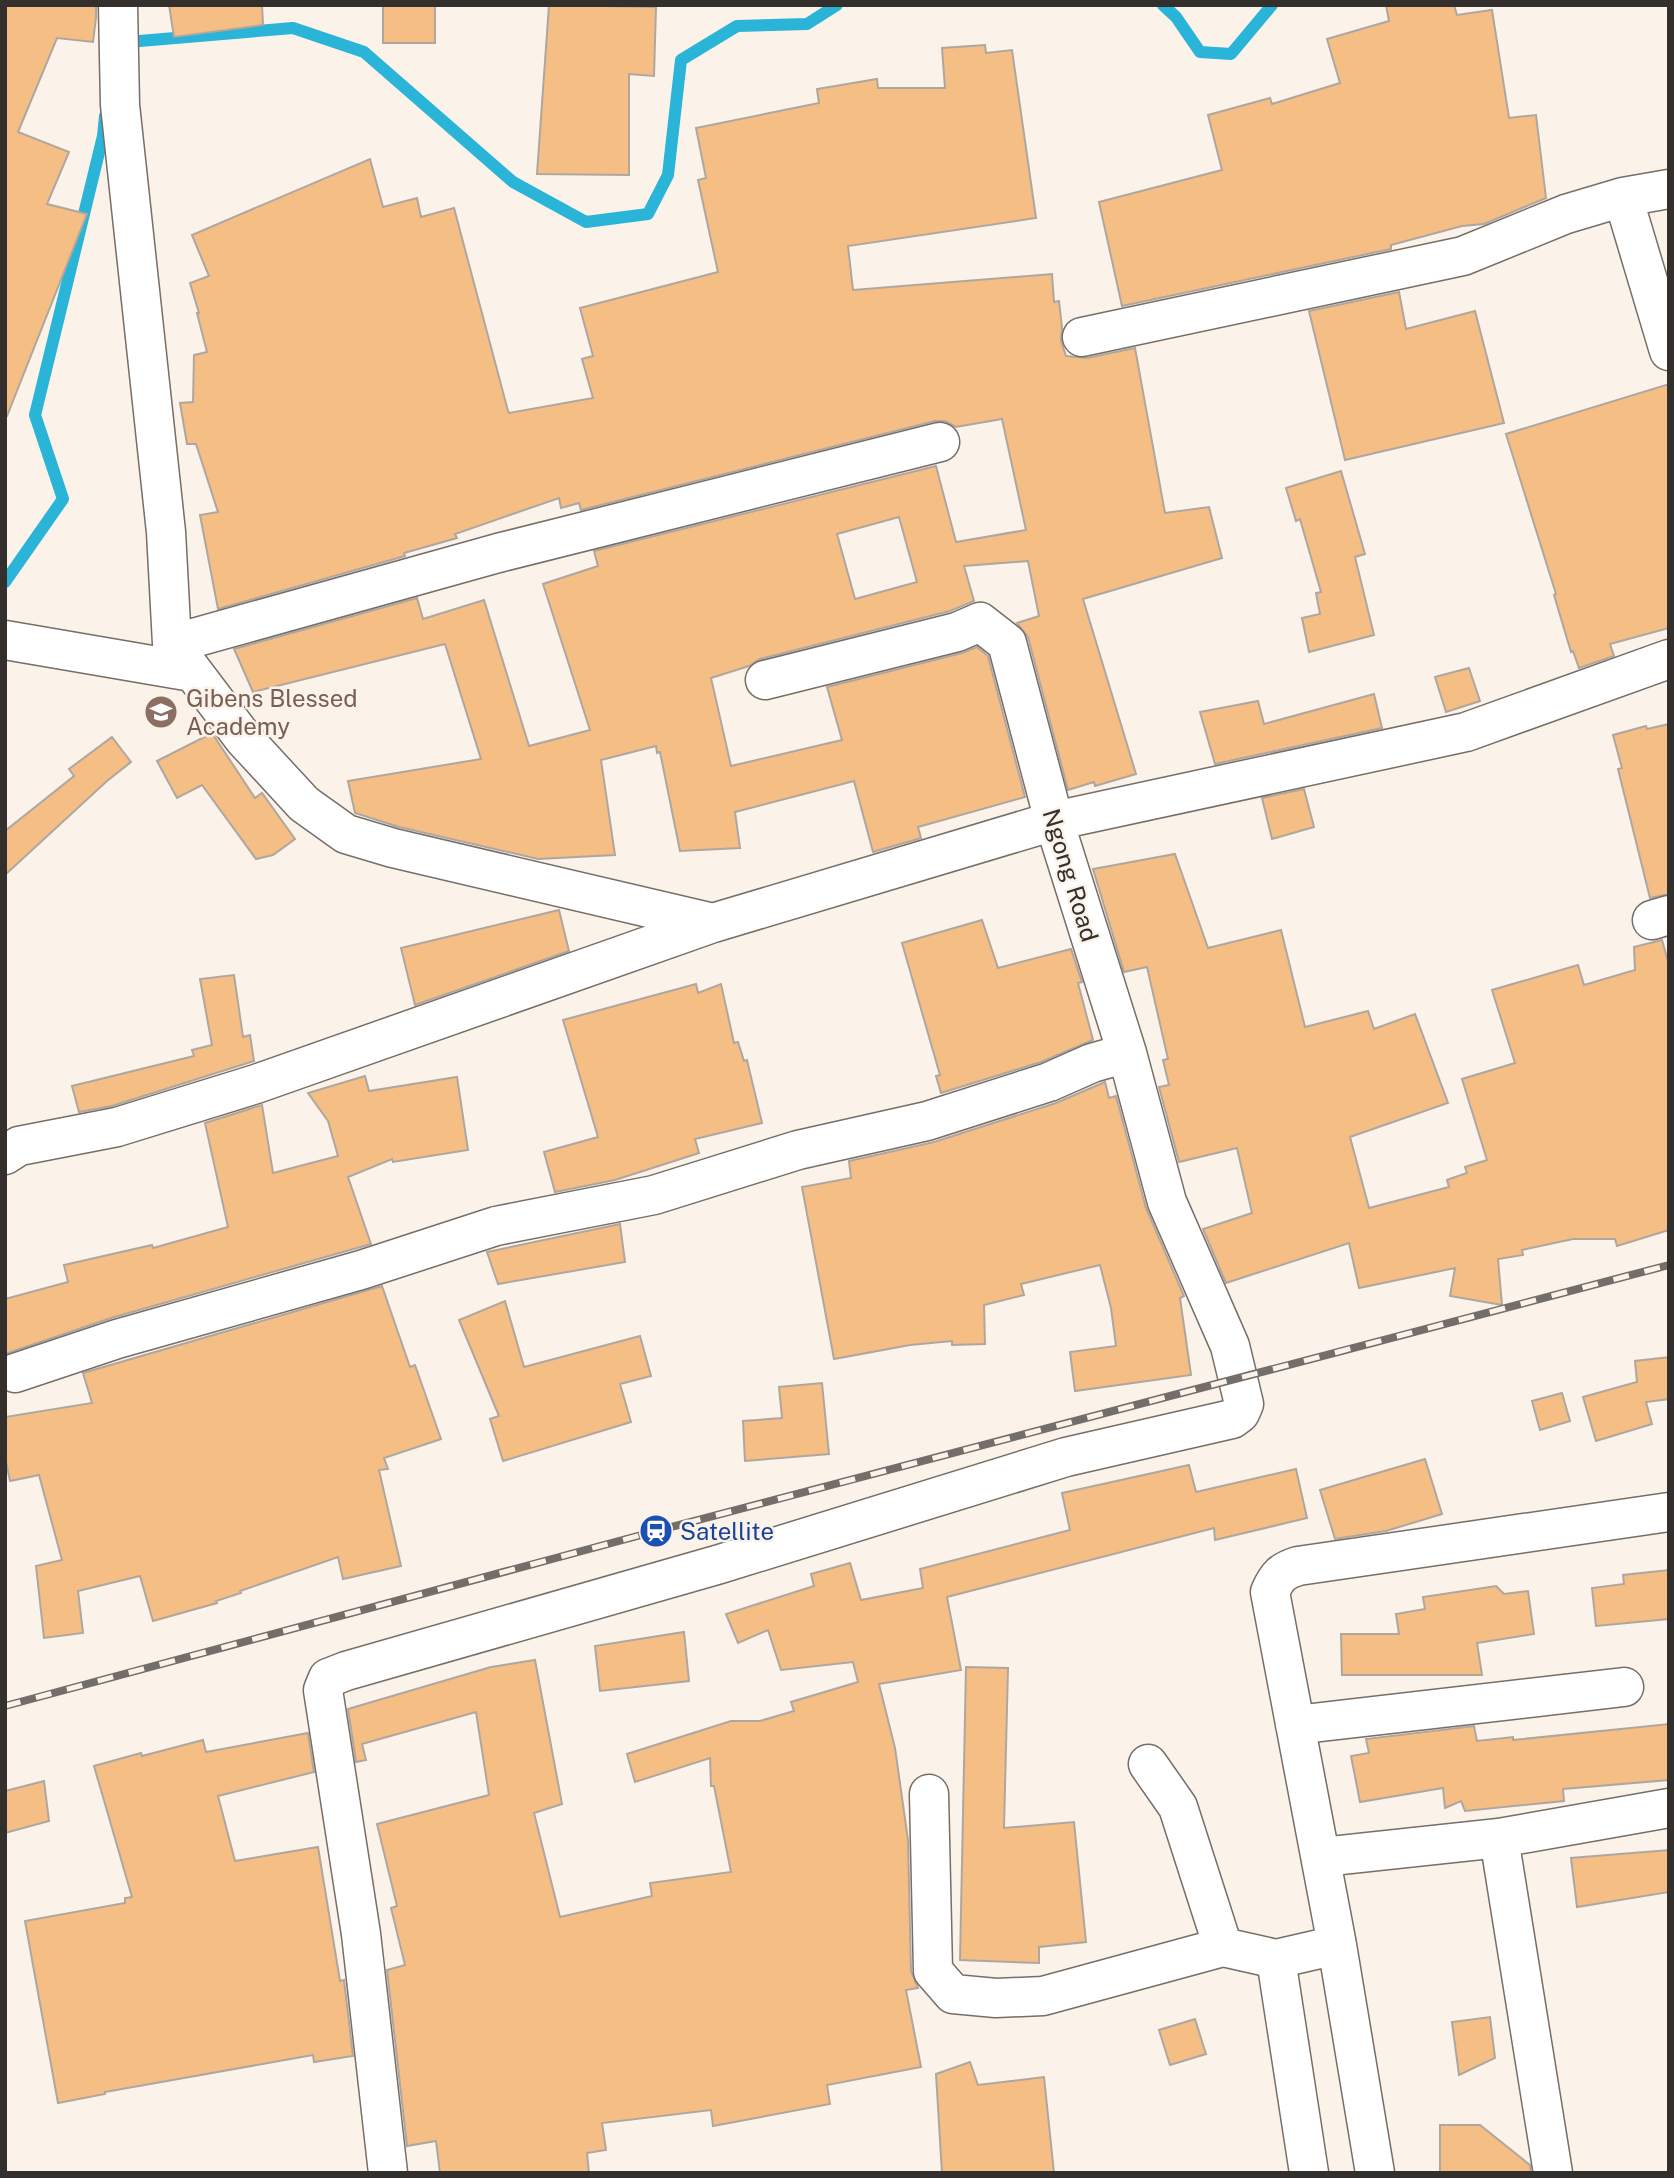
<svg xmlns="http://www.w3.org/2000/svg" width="1674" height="2178" font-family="'Public Sans',sans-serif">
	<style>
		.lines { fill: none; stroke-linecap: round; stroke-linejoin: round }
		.stream { stroke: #2ab4d7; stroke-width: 12 }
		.building { fill: #f5be85; stroke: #afa79f; stroke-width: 2; fill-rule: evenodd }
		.minor-casing { stroke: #766e67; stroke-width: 41 }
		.minor { stroke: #fff; stroke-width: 38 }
		.rail-casing { stroke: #736e69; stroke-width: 8 }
		.rail { stroke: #fbf2e9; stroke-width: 5; stroke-dasharray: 16; stroke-linecap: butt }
		.labels { text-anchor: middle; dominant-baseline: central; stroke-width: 5; stroke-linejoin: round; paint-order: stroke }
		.education-label { font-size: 24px; fill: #785e54; stroke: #fbf2e9; text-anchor: start }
		.street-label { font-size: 24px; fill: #322f2c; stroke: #fbf2e9 }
		.transit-label { font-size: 24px; fill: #164399; stroke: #fbf2e9; text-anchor: start }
	</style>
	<rect width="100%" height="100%" fill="#fbf2e9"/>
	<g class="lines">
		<path class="stream" d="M 1163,5 L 1176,17 L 1200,52 L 1231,54 L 1272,5
			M 128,42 L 293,28 L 364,52 L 513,182 L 586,222 L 648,214 L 668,175 L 681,60 L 737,26 L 807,24 L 837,5
			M 5,582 L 63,499 L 35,415 L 103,136 L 105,116"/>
	</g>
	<path class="building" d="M 5,5 L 96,5 L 96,18 L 93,42 L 57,38 L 18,132 L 69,152 L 47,204 L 87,214 L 7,416 L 5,416 Z
		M 169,5 L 262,5 L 263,25 L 174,37 Z
		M 435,5 L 435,43 L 383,43 L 383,6 Z
		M 549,5 L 656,7 L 654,76 L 629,74 L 629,175 L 537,174 Z
		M 1386,5 L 1454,5 L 1457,15 L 1492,10 L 1509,118 L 1536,115 L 1546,198 L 1484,224 L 1462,226 L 1391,245 L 1391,249 L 1122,306 L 1099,202 L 1222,170 L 1208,115 L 1270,98 L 1272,104 L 1340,83 L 1327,39 L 1389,21 Z
		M 985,45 L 986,53 L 1012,50 L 1036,218 L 848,246 L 853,290 L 1052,274 L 1054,302 L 1059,301 L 1062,328 L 1061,341 L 1066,356 L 1087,358 L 1135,348 L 1165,513 L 1209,507 L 1222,558 L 1083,599 L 1136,774 L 1095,786 L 1094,782 L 1068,790 L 1028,637 L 1017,623 L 1039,616 L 1028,561 L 964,566 L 974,601 L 950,611 L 760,659 L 749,666 L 711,678 L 731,766 L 842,740 L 827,687 L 962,653 L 977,647 L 988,656 L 1025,797 L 918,827 L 921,838 L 873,852 L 854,781 L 735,812 L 740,848 L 680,851 L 660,752 L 657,753 L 656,746 L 601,760 L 615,855 L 538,859 L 399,827 L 355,813 L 348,781 L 481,759 L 445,644 L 253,692 L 234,649 L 417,598 L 423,619 L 484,600 L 529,746 L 590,730 L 543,584 L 598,566 L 594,551 L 936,466 L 956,542 L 1026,530 L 1002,419 L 956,427 L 945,421 L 935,421 L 581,510 L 579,503 L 561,508 L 559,498 L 455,534 L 457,538 L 404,553 L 405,556 L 218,609 L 200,515 L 218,512 L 196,444 L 187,444 L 180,403 L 193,402 L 194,355 L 207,352 L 197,313 L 199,313 L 190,283 L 209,276 L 192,235 L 370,159 L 383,207 L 417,198 L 421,217 L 454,208 L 508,411 L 509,413 L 593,398 L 582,359 L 593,356 L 580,308 L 718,272 L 698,180 L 706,178 L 696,128 L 819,103 L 817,89 L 877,79 L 878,88 L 945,88 L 942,48 ZM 899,517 L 917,582 L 855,599 L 837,534 Z
		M 1399,292 L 1406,329 L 1475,311 L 1504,423 L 1345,460 L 1309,311 Z
		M 1669,384 L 1669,628 L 1610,644 L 1614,656 L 1579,668 L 1573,651 L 1571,652 L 1554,595 L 1556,594 L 1506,434 Z
		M 1341,471 L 1365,554 L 1355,557 L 1374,635 L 1309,652 L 1302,618 L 1320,614 L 1316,593 L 1321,592 L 1300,519 L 1296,521 L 1286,488 Z
		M 1469,668 L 1480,701 L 1446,712 L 1435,677 Z
		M 1374,694 L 1382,728 L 1215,764 L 1200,712 L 1258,701 L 1264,724 Z
		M 1669,724 L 1669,894 L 1650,898 L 1618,769 L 1622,768 L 1613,735 L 1646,726 L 1647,729 Z
		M 212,733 L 255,798 L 262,793 L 295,839 L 273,855 L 256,859 L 202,785 L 177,798 L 157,761 Z
		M 112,737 L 131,762 L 107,781 L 5,875 L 5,831 L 74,776 L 69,769 Z
		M 1304,789 L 1314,827 L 1272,839 L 1262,798 Z
		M 1175,854 L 1208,948 L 1281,930 L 1305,1027 L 1368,1011 L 1374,1029 L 1415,1014 L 1448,1103 L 1350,1137 L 1369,1208 L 1449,1187 L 1447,1180 L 1467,1173 L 1465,1167 L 1487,1160 L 1462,1079 L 1515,1063 L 1492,990 L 1578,965 L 1584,985 L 1635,970 L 1634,947 L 1662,940 L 1669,965 L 1669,1230 L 1617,1246 L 1615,1239 L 1573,1239 L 1522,1250 L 1523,1255 L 1498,1259 L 1502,1305 L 1450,1296 L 1455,1268 L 1359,1288 L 1349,1243 L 1226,1283 L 1203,1229 L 1252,1213 L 1237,1148 L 1179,1162 L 1159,1087 L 1169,1085 L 1163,1060 L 1168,1059 L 1147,967 L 1124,972 L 1093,869 Z
		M 559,910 L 569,951 L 415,1005 L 401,948 Z
		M 982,920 L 998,968 L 1071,949 L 1082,982 L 1078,983 L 1093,1040 L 1041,1062 L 941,1093 L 936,1076 L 940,1075 L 902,943 Z
		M 234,975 L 243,1037 L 250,1035 L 254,1061 L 112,1106 L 79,1112 L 72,1086 L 194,1056 L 192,1050 L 212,1045 L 200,979 Z
		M 696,984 L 698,993 L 721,984 L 734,1043 L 738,1042 L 744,1061 L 747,1060 L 762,1123 L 695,1139 L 699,1153 L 615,1180 L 555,1192 L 544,1152 L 598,1137 L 563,1020 Z
		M 365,1076 L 369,1091 L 457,1077 L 468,1150 L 393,1162 L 392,1159 L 348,1177 L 371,1244 L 111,1318 L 5,1354 L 5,1299 L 68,1282 L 64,1265 L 152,1245 L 153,1248 L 228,1227 L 205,1123 L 262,1105 L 273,1173 L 338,1156 L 328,1121 L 308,1093 Z
		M 1105,1082 L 1109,1098 L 1116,1096 L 1146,1208 L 1184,1296 L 1180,1298 L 1191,1375 L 1075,1391 L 1070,1352 L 1116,1346 L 1111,1308 L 1100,1265 L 1021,1284 L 1024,1295 L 984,1305 L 985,1344 L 952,1345 L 952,1341 L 910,1345 L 834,1359 L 802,1187 L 851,1178 L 849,1161 L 934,1142 L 1056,1103 Z
		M 620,1224 L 625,1262 L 498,1284 L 487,1252 Z
		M 382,1286 L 410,1367 L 415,1365 L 441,1439 L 384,1458 L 388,1469 L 379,1470 L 401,1566 L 343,1579 L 338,1557 L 240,1591 L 241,1593 L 216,1601 L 217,1603 L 153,1621 L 140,1576 L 78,1591 L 83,1633 L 44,1638 L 36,1566 L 62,1560 L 39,1475 L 10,1481 L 5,1457 L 5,1417 L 92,1403 L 83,1373 Z
		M 505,1301 L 524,1367 L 640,1336 L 651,1376 L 620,1384 L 631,1422 L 503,1461 L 490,1419 L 499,1416 L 459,1320 Z
		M 1669,1357 L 1669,1399 L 1646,1402 L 1652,1424 L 1596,1441 L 1583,1397 L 1637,1382 L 1635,1361 Z
		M 822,1383 L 829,1454 L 745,1461 L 743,1421 L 782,1418 L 779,1387 Z
		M 1562,1393 L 1570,1421 L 1540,1430 L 1532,1401 Z
		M 1425,1459 L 1442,1514 L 1386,1531 L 1335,1539 L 1320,1490 Z
		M 1189,1465 L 1196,1492 L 1296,1469 L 1307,1518 L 1215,1540 L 1214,1528 L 947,1597 L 961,1670 L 879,1684 L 895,1748 L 908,1840 L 911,1971 L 918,1988 L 906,1990 L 921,2067 L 827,2085 L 830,2104 L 713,2126 L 711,2110 L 602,2123 L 606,2150 L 587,2153 L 589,2173 L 440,2173 L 436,2141 L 407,2146 L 387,1970 L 405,1965 L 391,1908 L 397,1906 L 377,1824 L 489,1795 L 476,1712 L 362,1744 L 366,1760 L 356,1762 L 348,1709 L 491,1667 L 535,1660 L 562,1804 L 534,1813 L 560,1917 L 652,1896 L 650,1883 L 731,1872 L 714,1786 L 711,1786 L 710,1758 L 635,1782 L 627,1754 L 731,1721 L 760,1721 L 794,1711 L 791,1702 L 858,1682 L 853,1662 L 781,1670 L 768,1630 L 738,1643 L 726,1614 L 814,1586 L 811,1574 L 850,1563 L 861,1600 L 923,1588 L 920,1569 L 1070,1530 L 1062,1493 Z
		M 1669,1570 L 1669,1619 L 1596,1626 L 1592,1588 L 1624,1584 L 1623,1575 Z
		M 1496,1586 L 1504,1594 L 1528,1591 L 1534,1634 L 1477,1643 L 1482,1675 L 1342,1675 L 1341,1634 L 1399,1634 L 1396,1614 L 1425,1609 L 1423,1597 Z
		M 684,1632 L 689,1681 L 600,1691 L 595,1646 Z
		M 966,1667 L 1008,1668 L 1004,1828 L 1074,1822 L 1086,1942 L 1039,1947 L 1039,1963 L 960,1960 Z
		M 1669,1724 L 1669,1780 L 1563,1789 L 1564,1801 L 1465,1811 L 1461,1801 L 1445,1808 L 1443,1788 L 1360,1802 L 1351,1756 L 1369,1753 L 1366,1739 L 1474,1726 L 1477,1741 L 1513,1737 L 1513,1740 Z
		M 308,1733 L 314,1772 L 218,1796 L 235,1861 L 318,1847 L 340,1981 L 344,1980 L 353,2056 L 314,2062 L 313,2055 L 105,2092 L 105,2094 L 58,2103 L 25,1921 L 125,1903 L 125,1898 L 132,1897 L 94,1766 L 141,1753 L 142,1756 L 203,1740 L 206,1752 Z
		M 44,1781 L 49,1821 L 5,1833 L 5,1791 Z
		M 1669,1850 L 1669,1892 L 1577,1907 L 1571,1858 Z
		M 1490,2017 L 1495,2058 L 1459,2075 L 1452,2022 Z
		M 1195,2019 L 1206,2054 L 1170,2065 L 1159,2030 Z
		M 970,2062 L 978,2085 L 1044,2077 L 1054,2173 L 942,2173 L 936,2074 Z
		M 1440,2125 L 1480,2125 L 1530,2165 L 1531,2173 L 1440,2173 Z"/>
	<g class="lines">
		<defs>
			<path id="minor" d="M 118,5 L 120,105 L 166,532 L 172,644 L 244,739 L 304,804 L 346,834 L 393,848 L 713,923
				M 1623,197 L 1669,351
				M 1082,337 L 1463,256 L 1566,214 L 1623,197 L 1669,189
				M 5,640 L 192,672
				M 172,644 L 498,553 L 940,442
				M 1652,920 L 1669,915
				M 5,1155 L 19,1146 L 117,1127 L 256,1084 L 713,923 L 1054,821 L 1466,732 L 1669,659
				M 15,1373 L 117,1339 L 361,1270 L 496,1226 L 654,1195 L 798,1150 L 927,1121 L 1049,1082 L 1092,1063 L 1127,1053
				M 1295,1725 L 1624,1687
				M 1148,1764 L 1178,1807 L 1223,1947
				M 929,1794 L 933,1971 L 953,1994 L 996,1998 L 1043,1996 L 1223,1947 L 1276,1959 L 1309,2173
				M 1499,1838 L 1553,2173
				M 1322,1857 L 1499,1838 L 1669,1808
				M 1337,1945 L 1375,2173
				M 1276,1959 L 1337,1945 L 1270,1592 C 1277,1576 1282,1571 1298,1566 L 1669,1512
				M 388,2173 L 361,1934 L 323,1690 L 328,1678 L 346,1671 L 720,1564 L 1066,1457 L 1232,1419 L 1240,1413 L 1244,1404 L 1230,1346 L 1167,1202 L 1127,1053 L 1054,821 L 1007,643 L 980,622 L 957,632 L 765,680"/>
		</defs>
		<use href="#minor" class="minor-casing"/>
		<use href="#minor" class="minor"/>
		<defs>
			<path id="rail" d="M 5,1706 L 656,1531 L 1669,1265"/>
		</defs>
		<use href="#rail" class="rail-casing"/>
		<use href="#rail" class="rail"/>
	</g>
	<defs>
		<symbol id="school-disc" viewBox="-11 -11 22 22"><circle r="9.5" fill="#8d6e63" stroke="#fbf2e9"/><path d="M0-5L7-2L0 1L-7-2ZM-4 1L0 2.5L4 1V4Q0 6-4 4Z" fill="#fff"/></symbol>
		<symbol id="station-disc" viewBox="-11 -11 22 22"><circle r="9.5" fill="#1a4fb4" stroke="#fbf2e9"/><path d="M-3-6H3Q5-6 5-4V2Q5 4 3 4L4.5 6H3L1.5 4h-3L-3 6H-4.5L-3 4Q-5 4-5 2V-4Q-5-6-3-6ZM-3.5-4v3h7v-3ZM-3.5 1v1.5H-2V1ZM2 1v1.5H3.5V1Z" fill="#fff"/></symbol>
	</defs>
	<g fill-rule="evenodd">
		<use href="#school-disc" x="142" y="693" width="38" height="38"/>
		<use href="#station-disc" x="637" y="1512" width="38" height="38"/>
	</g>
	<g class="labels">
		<g class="education-label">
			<text x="186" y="698">Gibens Blessed<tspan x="186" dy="28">Academy</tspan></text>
		</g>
		<g class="street-label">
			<text transform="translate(1071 875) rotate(73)">Ngong Road</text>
		</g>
		<g class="transit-label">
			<text x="680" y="1531">Satellite</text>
		</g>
	</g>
	<rect width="1674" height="2178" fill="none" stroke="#322f2c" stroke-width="14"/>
</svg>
